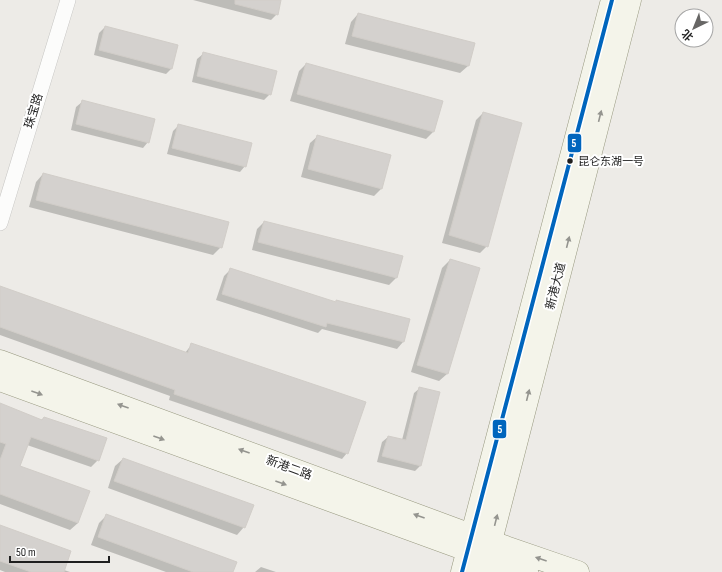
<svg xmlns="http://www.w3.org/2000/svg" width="722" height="572" font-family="'Sofia Sans Condensed','Noto Sans SC',sans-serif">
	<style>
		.shadow { fill: #0003 }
		.building { fill: #d4d1ce; stroke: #d1cdc8 }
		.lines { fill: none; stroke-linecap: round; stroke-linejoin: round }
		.street-casing { stroke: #c6c5c3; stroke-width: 16 }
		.secondary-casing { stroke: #96977e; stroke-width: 23 }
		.street { stroke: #fcfcfb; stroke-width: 15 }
		.secondary { stroke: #f4f4ea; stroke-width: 22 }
		.bus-1-casing { stroke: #fff; stroke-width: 7 }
		.bus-1 { stroke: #0065bd; stroke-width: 4 }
		.oneway { fill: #94948f }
		.bus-dot { fill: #1f1f1f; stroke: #fff; stroke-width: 1.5 }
		.labels { text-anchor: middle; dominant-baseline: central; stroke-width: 4; stroke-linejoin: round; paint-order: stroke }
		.bus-label { font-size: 11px; fill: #1f1f1f; stroke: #fff; text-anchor: start }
		.street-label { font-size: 12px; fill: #1f1f1f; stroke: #fff }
		.line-badge { stroke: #fff; stroke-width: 1.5 }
		.badge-label { font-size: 11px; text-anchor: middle; font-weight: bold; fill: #fff }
	</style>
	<rect width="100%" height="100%" fill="#edebe7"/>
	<path class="shadow" d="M 193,0 L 280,0 L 277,14 L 271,20 Z
		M 358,14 L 468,66 L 460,73 L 345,44 L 351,22 Z
		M 105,27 L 172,68 L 166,74 L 94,55 L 99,33 Z
		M 203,54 L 270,94 L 264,100 L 192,82 L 197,59 Z
		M 306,64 L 442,102 L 433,132 L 426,139 L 290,101 L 299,71 Z
		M 82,102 L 148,142 L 143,148 L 71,130 L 76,107 Z
		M 483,113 L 487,246 L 480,253 L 442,243 L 476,120 Z
		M 179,125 L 245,166 L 240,172 L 167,154 L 173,131 Z
		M 318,136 L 381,189 L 374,196 L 301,177 L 310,143 Z
		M 43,174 L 221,247 L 213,255 L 29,207 L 36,182 Z
		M 264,222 L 396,278 L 389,285 L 252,250 L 257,229 Z
		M 450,260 L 447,374 L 439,381 L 411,372 L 442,268 Z
		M 231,269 L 335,303 L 337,301 L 403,342 L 397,349 L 322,329 L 318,333 L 216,300 L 224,276 Z
		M 0,287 L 185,353 L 192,344 L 347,453 L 342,459 L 169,400 L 170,396 L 0,335 Z
		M 420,388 L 420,466 L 415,471 L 377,462 L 382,442 L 388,437 L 402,440 L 414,393 Z
		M 0,404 L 41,420 L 44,418 L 98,460 L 91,467 L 27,445 L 19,466 L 78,523 L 70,530 L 0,504 Z
		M 123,459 L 244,527 L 237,535 L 108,488 L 115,466 Z
		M 106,516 L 232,572 L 166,572 L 91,545 L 99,523 Z
		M 0,526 L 64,570 L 70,572 L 5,572 L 0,570 Z
		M 261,567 L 276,572 L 255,572 Z"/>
	<path class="building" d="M 235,0 L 281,0 L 278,15 L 235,4 Z
		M 358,13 L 475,43 L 469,66 L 352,36 Z
		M 105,26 L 178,45 L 172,69 L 99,50 Z
		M 203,52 L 277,71 L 271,95 L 197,76 Z
		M 306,63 L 443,101 L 434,132 L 297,94 Z
		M 82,100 L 155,119 L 149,143 L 76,124 Z
		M 483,112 L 522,123 L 488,247 L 449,235 Z
		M 178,124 L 252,143 L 246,167 L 172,148 Z
		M 317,135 L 391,155 L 382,189 L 308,169 Z
		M 43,173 L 229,222 L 222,248 L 36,200 Z
		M 264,221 L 403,256 L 397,278 L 258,242 Z
		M 450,259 L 480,268 L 448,374 L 417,365 Z
		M 230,268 L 336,302 L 336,300 L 410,319 L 404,342 L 327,323 L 326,327 L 222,294 Z
		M 0,286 L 188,353 L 191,343 L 366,402 L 348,454 L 174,394 L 175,390 L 0,327 Z
		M 419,387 L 440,392 L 421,466 L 382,456 L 388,436 L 406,440 Z
		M 0,403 L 42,420 L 44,417 L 107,438 L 99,461 L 31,437 L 20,466 L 90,491 L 78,523 L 0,494 L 0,460 L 6,444 L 0,442 Z
		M 123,458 L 254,505 L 245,528 L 114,481 Z
		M 106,514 L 237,562 L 233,572 L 193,572 L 98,537 Z
		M 0,525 L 71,551 L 64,572 L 31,572 L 0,561 Z"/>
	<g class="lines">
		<defs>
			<path id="street" d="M 0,223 L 68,0"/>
			<path id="secondary" d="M 0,361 L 471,535 L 578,572
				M 0,380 L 527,572
				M 462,572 L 612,0
				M 483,572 L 630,0"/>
		</defs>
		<use href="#street" class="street-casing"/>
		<use href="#secondary" class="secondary-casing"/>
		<use href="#street" class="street"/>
		<use href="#secondary" class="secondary"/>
		<defs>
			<path id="bus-1" d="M 462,572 L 612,0"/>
		</defs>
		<use href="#bus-1" class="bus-1-casing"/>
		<use href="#bus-1" class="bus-1"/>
	</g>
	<defs><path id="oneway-solid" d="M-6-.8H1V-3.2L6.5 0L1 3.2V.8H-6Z"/></defs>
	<g class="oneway">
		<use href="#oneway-solid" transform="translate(600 116) rotate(-76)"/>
		<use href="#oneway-solid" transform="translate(568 242) rotate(-76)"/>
		<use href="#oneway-solid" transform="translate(37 393) rotate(20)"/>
		<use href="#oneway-solid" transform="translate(528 395) rotate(-76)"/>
		<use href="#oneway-solid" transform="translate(123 406) rotate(-160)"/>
		<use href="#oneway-solid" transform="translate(159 438) rotate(20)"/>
		<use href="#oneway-solid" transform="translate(244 451) rotate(-160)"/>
		<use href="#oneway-solid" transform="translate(281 483) rotate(20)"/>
		<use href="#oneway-solid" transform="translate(419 516) rotate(-160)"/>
		<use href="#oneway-solid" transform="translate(496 520) rotate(-76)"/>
		<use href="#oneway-solid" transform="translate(541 559) rotate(-161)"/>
	</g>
	<circle class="bus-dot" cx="570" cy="161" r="3.5"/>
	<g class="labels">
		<g class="bus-label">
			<text x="578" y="161">昆仑东湖一号</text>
		</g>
		<g class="street-label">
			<text transform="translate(34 111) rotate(-73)">珠宝路</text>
			<text transform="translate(556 286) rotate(-76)">新港大道</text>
			<text transform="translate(289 468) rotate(20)">新港二路</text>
		</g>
	</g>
	<g class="line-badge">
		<rect x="567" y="133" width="15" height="20" rx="4" fill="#0065bd"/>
		<rect x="492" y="419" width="15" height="20" rx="4" fill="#0065bd"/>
	</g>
	<g class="badge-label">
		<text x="574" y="147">5</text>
		<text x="500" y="433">5</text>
	</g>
	<g transform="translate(694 28) rotate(223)"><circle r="19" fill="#ffffff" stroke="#a5a5a5"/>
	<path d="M0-3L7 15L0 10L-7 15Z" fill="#676665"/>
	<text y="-6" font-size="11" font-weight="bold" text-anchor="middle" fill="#1f1f1f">北</text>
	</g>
	<path d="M10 556v6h99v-6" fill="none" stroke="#1f1f1f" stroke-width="2"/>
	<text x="16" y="556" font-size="12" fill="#1f1f1f" stroke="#ffffff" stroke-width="3" paint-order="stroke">50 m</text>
</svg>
